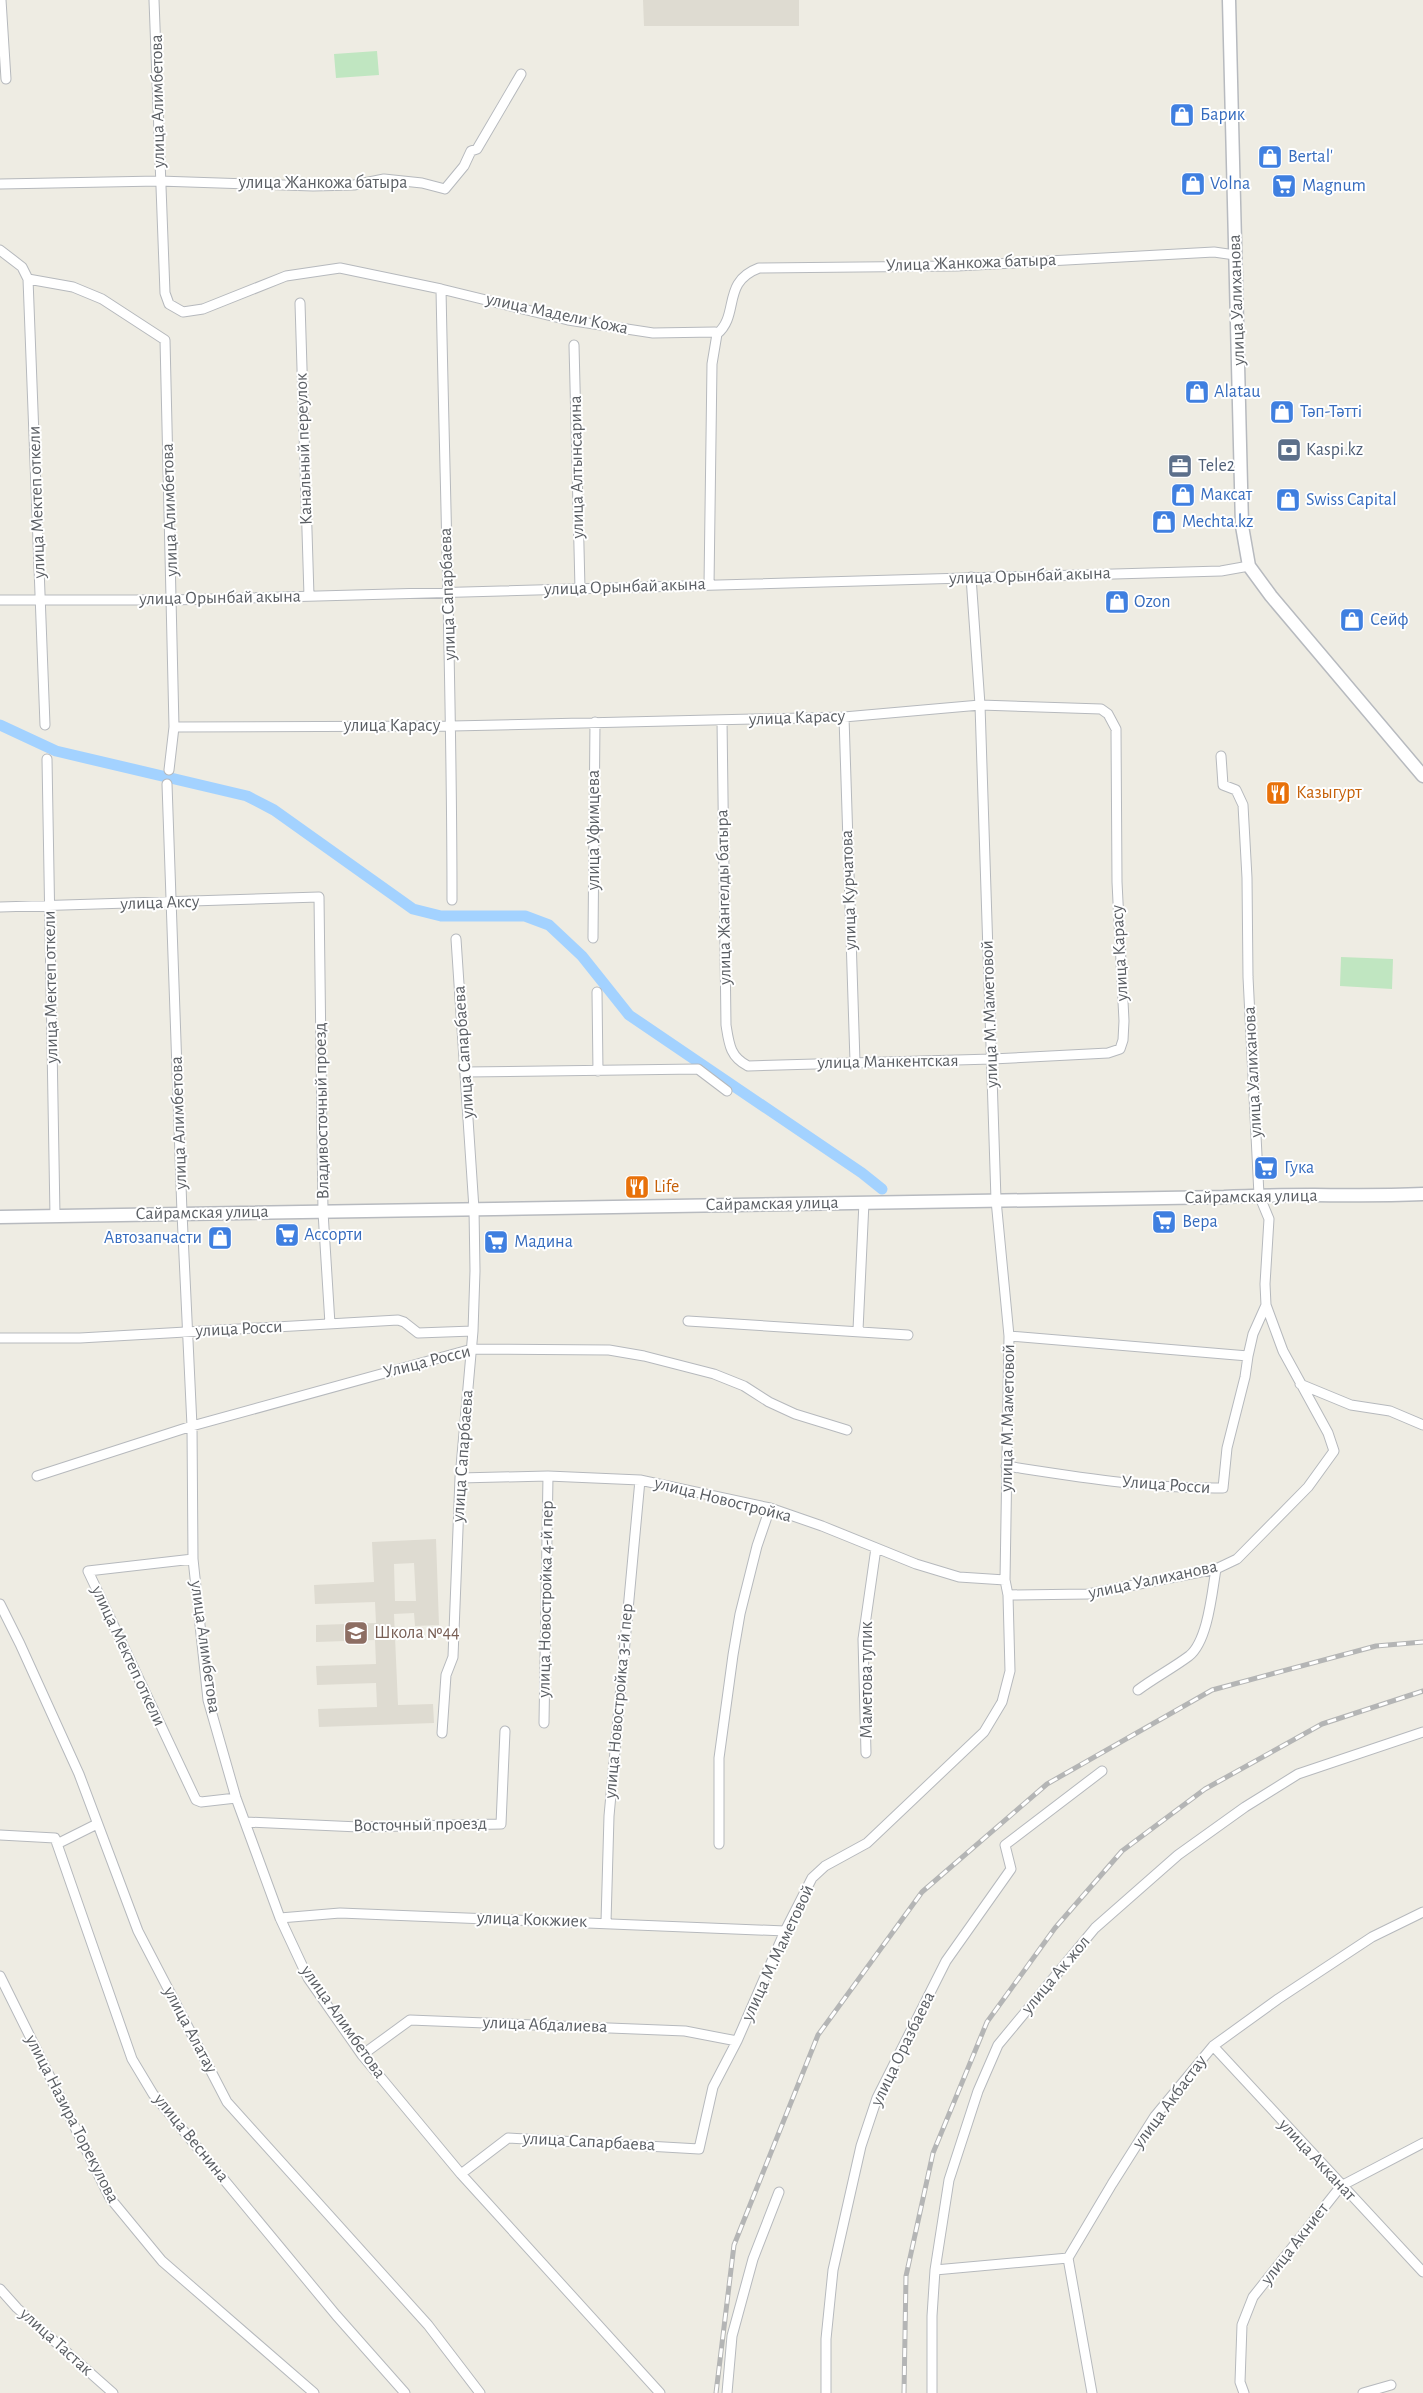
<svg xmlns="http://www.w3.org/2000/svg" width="1423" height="2393" font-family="'Alegreya Sans',sans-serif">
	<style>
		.education { fill: #dedbd1; fill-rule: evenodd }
		.green { fill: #c0e6c1 }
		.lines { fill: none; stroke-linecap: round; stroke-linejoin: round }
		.canal { stroke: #a3d2ff; stroke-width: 11 }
		.street-casing { stroke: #b6b9bd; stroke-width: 11 }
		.secondary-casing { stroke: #b7babf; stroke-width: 15 }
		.street { stroke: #fff; stroke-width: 9 }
		.secondary { stroke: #fff; stroke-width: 12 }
		.rail-casing { stroke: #b4b5b5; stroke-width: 5 }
		.rail { stroke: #fff; stroke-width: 3; stroke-dasharray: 9; stroke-linecap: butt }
		.labels { text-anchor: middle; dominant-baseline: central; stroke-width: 4; stroke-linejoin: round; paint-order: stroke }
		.street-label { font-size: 18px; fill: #5b5f64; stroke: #fff }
		.shop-label { font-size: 18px; fill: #366cbe; stroke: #fff; text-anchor: start }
		.service-label { font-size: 18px; fill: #4e5e75; stroke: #fff; text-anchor: start }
		.food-label { font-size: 18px; fill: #c56008; stroke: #fff; text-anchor: start }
		.education-label { font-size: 18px; fill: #785e54; stroke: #fff; text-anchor: start }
	</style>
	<rect width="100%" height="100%" fill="#eeece3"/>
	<path class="education" d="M 643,0 L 799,0 L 799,26 L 644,26 Z
		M 436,1539 L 439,1625 L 415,1626 L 414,1613 L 394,1614 L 398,1705 L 433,1704 L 434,1723 L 319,1727 L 318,1709 L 377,1707 L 376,1683 L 317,1685 L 316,1666 L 376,1664 L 375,1640 L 316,1642 L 316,1625 L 376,1623 L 375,1602 L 315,1604 L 314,1585 L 374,1582 L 372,1542 ZM 414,1563 L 416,1601 L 395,1601 L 394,1564 Z"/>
	<path class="green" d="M 377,51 L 379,75 L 336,78 L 334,54 Z
		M 1341,957 L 1393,959 L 1392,989 L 1340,986 Z"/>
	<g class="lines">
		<path class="canal" d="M 0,725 L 56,751 L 247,796 L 274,810 L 413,909 L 441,916 L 525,916 L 549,925 L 582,956 L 629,1015 L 862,1173 L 882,1189"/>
		<defs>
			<path id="street" d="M 1,0 L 6,79
				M 154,0 L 165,293 L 169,304 L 183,312 L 203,309 L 286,276 L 340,268 L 441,289 L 568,320 L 653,333 L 715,332 L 717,334 L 712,364 L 709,585
				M 0,184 L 159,181 L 313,186 L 354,185 L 384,179 L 422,183 L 445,189 L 464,166 L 471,151 L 477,149 L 521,74
				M 0,250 L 22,267 L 28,279 L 73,287 L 102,299 L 165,340 L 174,727 L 169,770
				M 28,279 L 45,725
				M 441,289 C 445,493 452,696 452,900
				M 300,303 L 309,596
				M 717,334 C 740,315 721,282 759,268 L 957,266 L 1214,252 L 1235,255
				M 574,345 L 580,588
				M 0,600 L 172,600 L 1221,571 L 1249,566
				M 844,717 L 855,1062
				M 174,727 L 452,726 L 844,717 L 980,705 L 1101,709 L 1108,714 L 1116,729 L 1117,882 L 1124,1021 L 1123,1040 L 1120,1049 L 1108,1053 L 992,1059 L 748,1066 C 730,1057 729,1044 726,1025 L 722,720
				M 47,759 L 55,1216
				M 167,784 L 182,1213 L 192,1426 L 193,1559 L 208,1700 L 236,1798 L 280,1918 L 308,1978 L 362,2055 L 461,2174 L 660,2393
				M 0,907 L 319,897 L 323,1212 L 330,1324
				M 593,938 L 595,722
				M 597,992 L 598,1071
				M 465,1072 L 698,1069 L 727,1091
				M 688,1321 L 908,1335
				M 858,1330 L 864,1202
				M 1009,1336 L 1248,1356 L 1253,1334 L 1266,1305
				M 0,1338 L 80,1338 L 398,1320 L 404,1322 L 418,1333 L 473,1331
				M 1300,1384 L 1351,1405 L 1390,1411 L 1423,1425
				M 1006,1466 C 1078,1477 1150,1489 1223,1488 L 1227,1448 L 1245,1377 L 1248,1356
				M 37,1476 L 192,1426 L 472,1349 L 609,1350 L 644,1356 L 714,1374 L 744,1386 L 769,1402 L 795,1414 L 847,1430
				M 460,1478 L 548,1476 L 640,1480 L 770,1508 L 822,1526 L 916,1564 L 959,1577 L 1005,1580
				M 193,1559 L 88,1571 L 196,1800 L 201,1802 L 236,1798
				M 1008,1595 L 1088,1594 L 1216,1569 L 1237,1559 L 1308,1487 L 1334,1451 L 1328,1433 L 1283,1351 L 1266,1305 L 1265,1284 L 1269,1219 L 1259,1195 L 1248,977 L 1247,878 L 1243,805 L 1236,790 L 1223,785 L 1221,756
				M 0,1604 L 20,1644 L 79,1774 L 138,1931 L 227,2102 L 428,2325 L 480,2393
				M 1138,1690 C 1154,1678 1173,1668 1189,1656 C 1208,1641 1212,1592 1216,1569
				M 544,1723 L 548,1476
				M 442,1733 L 446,1675 L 453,1657 L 460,1478 L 473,1331 L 475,1271 L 474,1209 L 456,939
				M 866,1753 L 863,1639 L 876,1548
				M 246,1822 L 359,1827 L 501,1824 L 505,1731
				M 0,1835 L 55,1838 L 132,2059 L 153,2094 L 336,2315 L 405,2393
				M 57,1844 L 97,1824
				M 719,1844 L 719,1758 L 733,1655 L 740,1614 L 757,1546 L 770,1508
				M 280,1918 L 340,1913 L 785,1931
				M 606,1922 L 609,1816 L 640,1480
				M 0,1976 L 110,2198 L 162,2261 L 314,2393
				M 1213,2046 L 1423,2272
				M 362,2055 L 410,2020 L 685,2031 L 737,2041
				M 461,2174 L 508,2138 L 699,2149 L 713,2087 L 737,2041 L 785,1931 L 812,1878 L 825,1866 L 867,1843 L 984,1732 L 1002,1702 L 1010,1671 L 1008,1595 L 1005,1580 L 1009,1336 L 996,1200 L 980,705 L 971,577
				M 1068,2258 L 1092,2393
				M 935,2270 L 1068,2258 L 1112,2184 L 1155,2116 L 1213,2046 L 1278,1999 L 1372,1937 L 1423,1912
				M 0,2289 L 17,2308 L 113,2393
				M 727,2393 L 732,2336 L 753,2259 L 779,2192
				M 826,2393 L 826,2339 L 833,2270 L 861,2146 L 877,2098 L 946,1961 L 1011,1869 L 1005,1845 L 1102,1771
				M 932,2393 L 932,2316 L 935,2270 L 949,2180 L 978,2091 L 998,2045 L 1095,1928 L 1178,1855 L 1245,1807 L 1298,1774 L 1423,1732
				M 1244,2393 L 1240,2382 L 1242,2325 L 1253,2297 L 1341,2186 L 1423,2143
				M 1363,2393 L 1391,2385"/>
			<path id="secondary" d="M 1229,0 L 1242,526 L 1249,566 L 1271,596 L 1423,776
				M 0,1217 L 1224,1197 C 1290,1193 1357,1197 1423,1194"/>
		</defs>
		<use href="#street" class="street-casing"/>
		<use href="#secondary" class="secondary-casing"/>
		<use href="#street" class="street"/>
		<use href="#secondary" class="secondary"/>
		<defs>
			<path id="rail" d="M 716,2393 L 734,2245 L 818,2035 L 922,1892 L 1047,1784 L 1212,1690 L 1376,1646 L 1423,1642
				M 904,2393 L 906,2276 L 933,2153 L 987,2022 L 1055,1928 L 1122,1851 L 1205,1789 L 1322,1724 L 1423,1691"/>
		</defs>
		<use href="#rail" class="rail-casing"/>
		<use href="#rail" class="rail"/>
	</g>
	<defs>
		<symbol id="shop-square" viewBox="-11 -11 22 22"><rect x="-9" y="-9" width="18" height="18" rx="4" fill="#3f7fe0" stroke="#fff"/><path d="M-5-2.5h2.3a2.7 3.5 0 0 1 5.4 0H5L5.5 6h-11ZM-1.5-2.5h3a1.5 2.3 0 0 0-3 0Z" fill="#fff"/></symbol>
		<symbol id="supermarket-square" viewBox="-11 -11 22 22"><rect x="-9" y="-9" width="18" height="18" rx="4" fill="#3f7fe0" stroke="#fff"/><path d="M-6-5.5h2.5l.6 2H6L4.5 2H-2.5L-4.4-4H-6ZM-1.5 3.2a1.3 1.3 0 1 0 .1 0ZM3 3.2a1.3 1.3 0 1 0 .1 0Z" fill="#fff"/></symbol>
		<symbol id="bank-square" viewBox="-11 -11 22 22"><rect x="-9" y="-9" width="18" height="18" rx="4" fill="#5c6f8a" stroke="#fff"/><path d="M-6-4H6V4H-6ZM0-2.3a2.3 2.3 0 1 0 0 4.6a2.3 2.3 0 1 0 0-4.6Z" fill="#fff"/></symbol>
		<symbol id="office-square" viewBox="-11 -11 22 22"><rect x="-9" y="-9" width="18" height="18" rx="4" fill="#5c6f8a" stroke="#fff"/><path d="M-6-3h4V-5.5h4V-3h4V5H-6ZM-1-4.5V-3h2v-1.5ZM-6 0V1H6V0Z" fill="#fff"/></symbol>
		<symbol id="restaurant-square" viewBox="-11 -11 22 22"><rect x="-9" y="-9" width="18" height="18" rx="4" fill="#e8710a" stroke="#fff"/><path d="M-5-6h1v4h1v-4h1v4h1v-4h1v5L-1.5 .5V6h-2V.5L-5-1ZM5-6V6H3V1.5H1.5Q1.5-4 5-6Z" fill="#fff"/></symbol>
		<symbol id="school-square" viewBox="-11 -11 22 22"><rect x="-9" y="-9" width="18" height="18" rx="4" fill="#8d6e63" stroke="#fff"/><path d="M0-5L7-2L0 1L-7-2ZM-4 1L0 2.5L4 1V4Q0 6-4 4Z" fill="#fff"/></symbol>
	</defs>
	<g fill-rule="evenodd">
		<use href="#shop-square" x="1168" y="101" width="28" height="28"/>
		<use href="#shop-square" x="1256" y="143" width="28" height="28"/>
		<use href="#shop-square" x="1179" y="170" width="28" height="28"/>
		<use href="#supermarket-square" x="1270" y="172" width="28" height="28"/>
		<use href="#shop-square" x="1183" y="378" width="28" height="28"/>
		<use href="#shop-square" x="1268" y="398" width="28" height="28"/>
		<use href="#bank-square" x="1275" y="436" width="28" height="28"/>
		<use href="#office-square" x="1166" y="452" width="28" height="28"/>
		<use href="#shop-square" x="1169" y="481" width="28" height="28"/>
		<use href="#shop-square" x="1274" y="486" width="28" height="28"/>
		<use href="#shop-square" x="1150" y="508" width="28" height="28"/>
		<use href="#shop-square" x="1103" y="588" width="28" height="28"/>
		<use href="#shop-square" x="1338" y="606" width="28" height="28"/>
		<use href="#restaurant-square" x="1264" y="779" width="28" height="28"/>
		<use href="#supermarket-square" x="1252" y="1154" width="28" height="28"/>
		<use href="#restaurant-square" x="623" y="1173" width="28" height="28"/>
		<use href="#supermarket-square" x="1150" y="1208" width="28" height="28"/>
		<use href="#supermarket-square" x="273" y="1221" width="28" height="28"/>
		<use href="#shop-square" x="206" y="1224" width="28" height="28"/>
		<use href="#supermarket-square" x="482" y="1228" width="28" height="28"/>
		<use href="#school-square" x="342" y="1619" width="28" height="28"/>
	</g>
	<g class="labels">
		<g class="street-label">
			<text transform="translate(158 101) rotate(-91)">улица Алимбетова</text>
			<text x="323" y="183">улица Жанкожа батыра</text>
			<text transform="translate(971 263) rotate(-2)">Улица Жанкожа батыра</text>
			<text transform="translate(1237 300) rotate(-92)">улица Уалиханова</text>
			<text transform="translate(557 314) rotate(12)">улица Мадели Кожа</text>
			<text transform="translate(304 449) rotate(-92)">Канальный переулок</text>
			<text transform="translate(577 467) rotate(-91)">улица Алтынсарина</text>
			<text transform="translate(37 502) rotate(-92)">улица Мектеп откели</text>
			<text transform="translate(170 510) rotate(-92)">улица Алимбетова</text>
			<text transform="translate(1030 576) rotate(-2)">улица Орынбай акына</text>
			<text transform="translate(625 587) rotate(-2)">улица Орынбай акына</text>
			<text transform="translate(448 594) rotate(-92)">улица Сапарбаева</text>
			<text transform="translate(220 598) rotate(-1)">улица Орынбай акына</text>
			<text transform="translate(797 718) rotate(-2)">улица Карасу</text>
			<text x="392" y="726">улица Карасу</text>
			<text transform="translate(594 830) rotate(-90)">улица Уфимцева</text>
			<text transform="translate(849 890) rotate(-92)">улица Курчатова</text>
			<text transform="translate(724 897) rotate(-91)">улица Жангелды батыра</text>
			<text transform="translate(160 903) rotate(-2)">улица Аксу</text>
			<text transform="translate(1120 953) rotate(-93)">улица Карасу</text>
			<text transform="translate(51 987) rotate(-91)">улица Мектеп откели</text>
			<text transform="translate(990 1014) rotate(-92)">улица М.Маметовой</text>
			<text transform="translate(464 1052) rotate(-94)">улица Сапарбаева</text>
			<text transform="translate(888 1062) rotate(-1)">улица Манкентская</text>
			<text transform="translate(1253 1072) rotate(-93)">улица Уалиханова</text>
			<text transform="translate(322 1111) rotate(-91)">Владивосточный проезд</text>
			<text transform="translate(179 1123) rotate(-92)">улица Алимбетова</text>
			<text transform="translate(1251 1197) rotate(-1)">Сайрамская улица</text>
			<text transform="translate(772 1204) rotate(-1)">Сайрамская улица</text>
			<text transform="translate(202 1213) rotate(-1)">Сайрамская улица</text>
			<text transform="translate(239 1329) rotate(-3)">улица Росси</text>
			<text transform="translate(427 1362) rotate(-14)">Улица Росси</text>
			<text transform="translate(1008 1418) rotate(-89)">улица М.Маметовой</text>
			<text transform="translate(463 1456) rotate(-86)">улица Сапарбаева</text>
			<text transform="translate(1166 1485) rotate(4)">Улица Росси</text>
			<text transform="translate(723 1500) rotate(14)">улица Новостройка</text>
			<text transform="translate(1153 1580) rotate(-12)">улица Уалиханова</text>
			<text transform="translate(546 1599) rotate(-89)">улица Новостройка 4-й пер</text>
			<text transform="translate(205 1647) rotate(82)">улица Алимбетова</text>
			<text transform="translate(128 1656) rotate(65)">улица Мектеп откели</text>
			<text transform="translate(867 1680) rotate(-90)">Маметова тупик</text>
			<text transform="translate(619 1701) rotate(-85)">улица Новостройка 3-й пер</text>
			<text transform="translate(420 1825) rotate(-1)">Восточный проезд</text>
			<text transform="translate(532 1920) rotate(2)">улица Кокжиек</text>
			<text transform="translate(778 1953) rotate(-65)">улица М.Маметовой</text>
			<text transform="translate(1056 1975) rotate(-50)">улица Ак жол</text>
			<text transform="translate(343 2022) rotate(55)">улица Алимбетова</text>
			<text transform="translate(545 2025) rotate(2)">улица Абдалиева</text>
			<text transform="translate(190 2030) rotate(62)">улица Алатау</text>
			<text transform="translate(903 2049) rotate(-64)">улица Оразбаева</text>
			<text transform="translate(1170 2102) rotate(-53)">улица Акбастау</text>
			<text transform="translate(72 2119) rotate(63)">улица Назира Торекулова</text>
			<text transform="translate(191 2138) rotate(51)">улица Веснина</text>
			<text transform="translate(589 2142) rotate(3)">улица Сапарбаева</text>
			<text transform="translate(1317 2160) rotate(47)">улица Акканат</text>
			<text transform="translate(1295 2244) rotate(-52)">улица Акниет</text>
			<text transform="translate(56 2342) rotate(42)">улица Тастак</text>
		</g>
		<g class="shop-label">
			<text x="1200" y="115">Барик</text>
			<text x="1288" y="157">Bertal'</text>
			<text x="1210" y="184">Volna</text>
			<text x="1302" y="186">Magnum</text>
			<text x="1214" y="392">Alatau</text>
			<text x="1300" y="412">Тәп-Тәтті</text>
			<text x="1200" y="495">Максат</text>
			<text x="1306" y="500">Swiss Capital</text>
			<text x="1182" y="522">Mechta.kz</text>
			<text x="1134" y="602">Ozon</text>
			<text x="1370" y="620">Сейф</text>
			<text x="1284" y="1168">Гука</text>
			<text x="1182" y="1222">Вера</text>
			<text x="304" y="1235">Ассорти</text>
			<text x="202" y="1238" text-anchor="end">Автозапчасти</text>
			<text x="514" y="1242">Мадина</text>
		</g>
		<g class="service-label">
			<text x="1306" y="450">Kaspi.kz</text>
			<text x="1198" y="466">Tele2</text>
		</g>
		<g class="food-label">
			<text x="1296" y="793">Казыгурт</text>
			<text x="654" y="1187">Life</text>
		</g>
		<g class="education-label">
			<text x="374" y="1633">Школа №44</text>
		</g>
	</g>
</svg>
